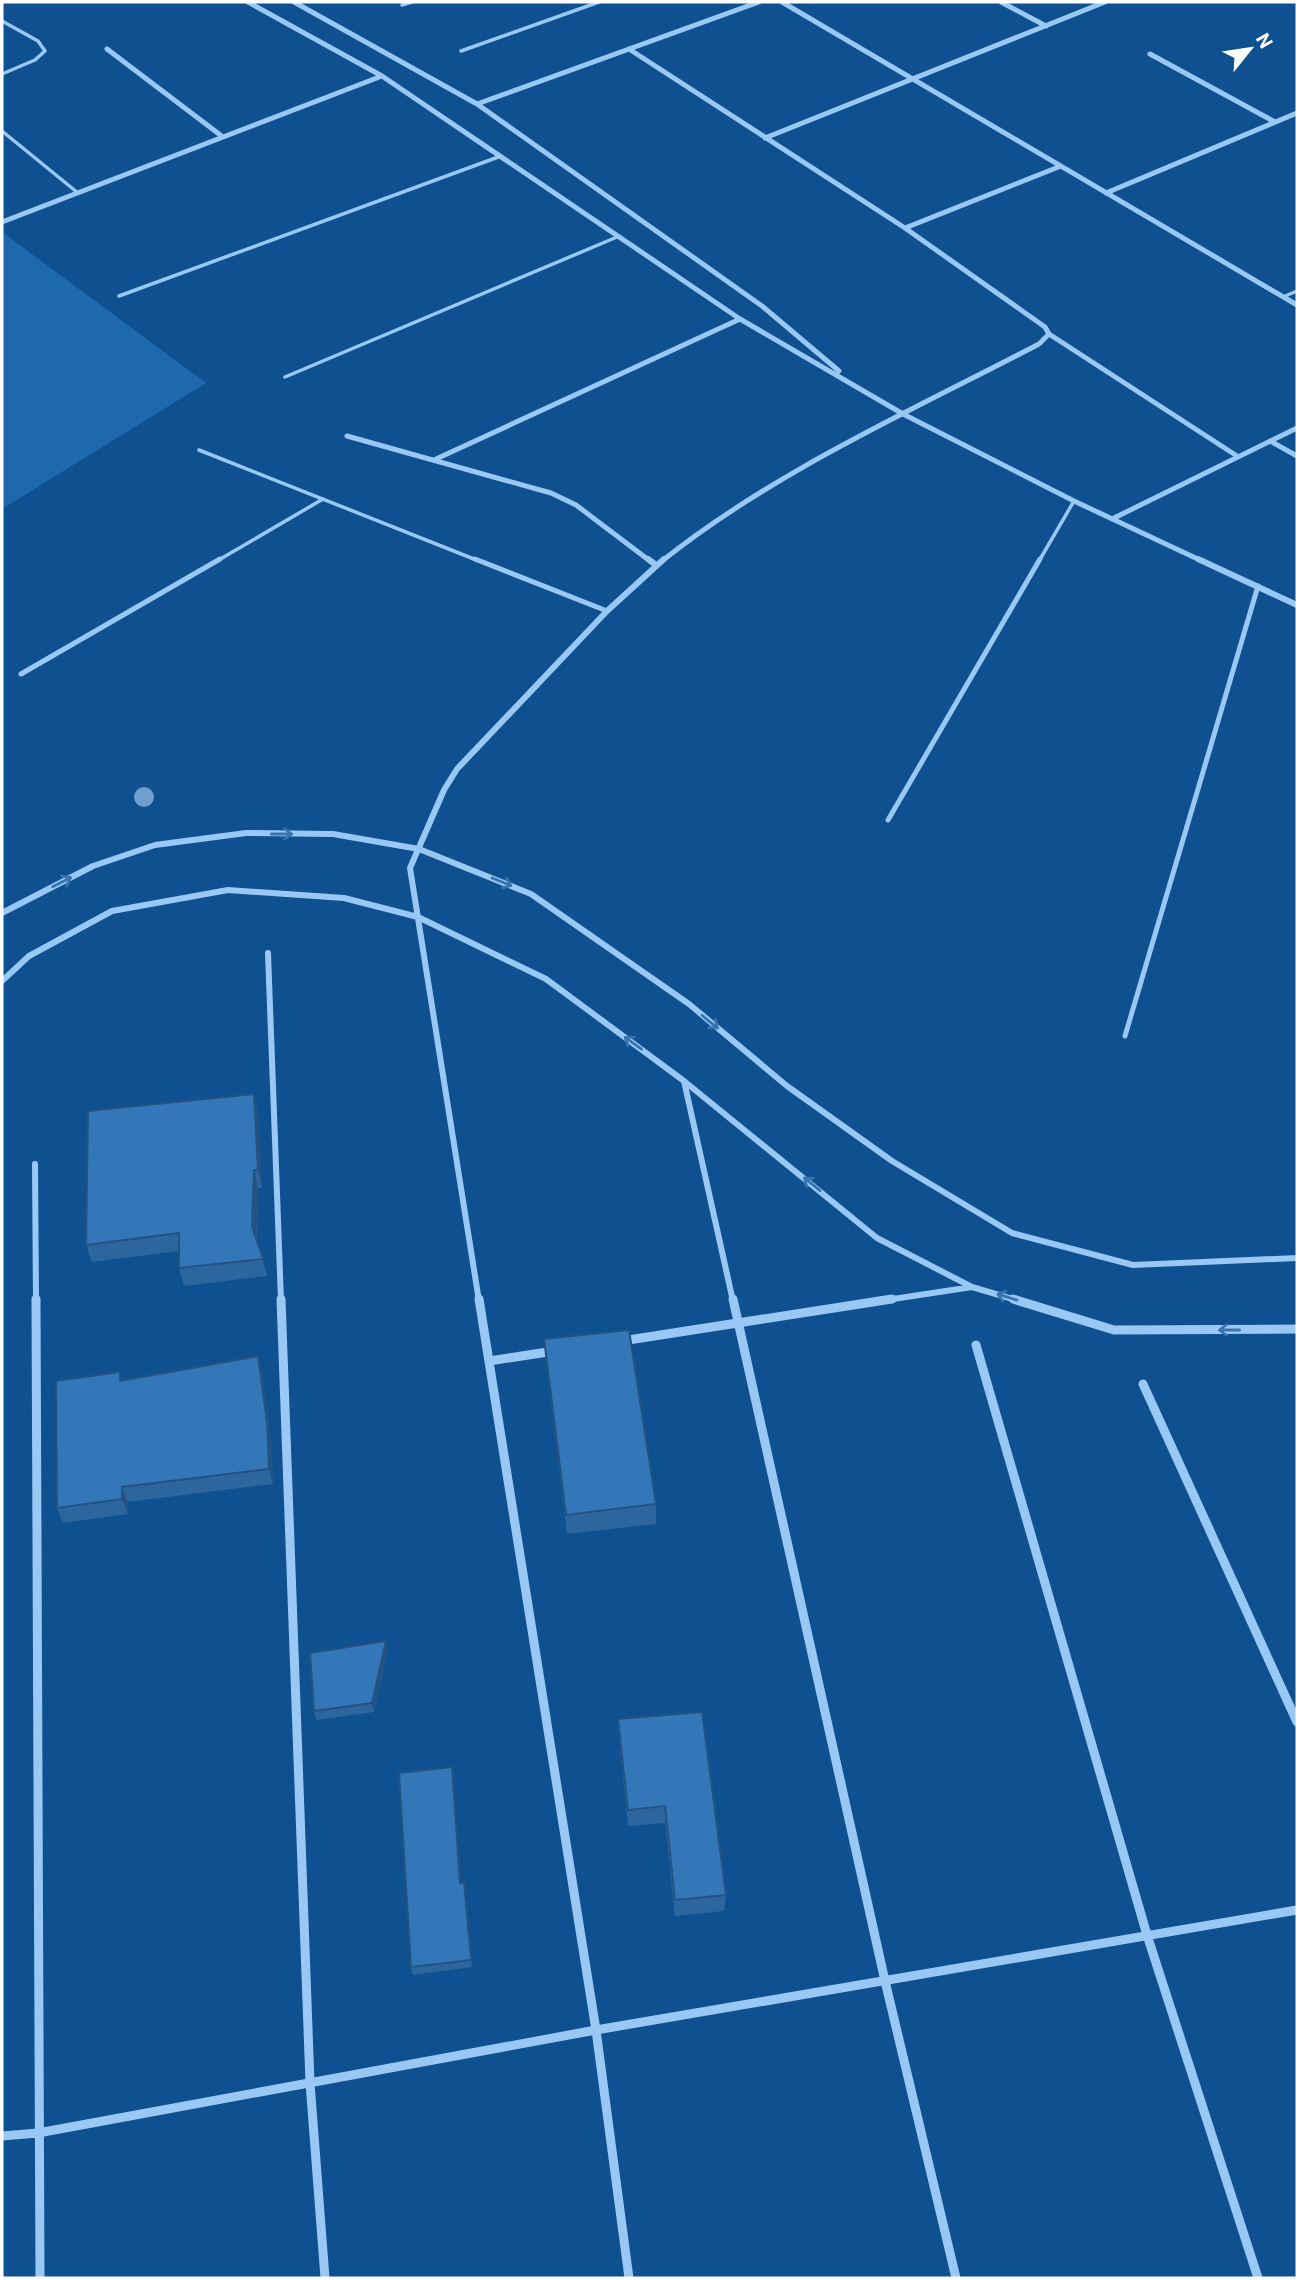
<svg xmlns="http://www.w3.org/2000/svg" width="1299" height="2280" font-family="Roboto,sans-serif">
	<style>
		.green { fill: #1d68af }
		.lines { fill: none; stroke-linecap: round; stroke-linejoin: round }
		.lane-far1 { stroke: #99c8f4; stroke-width: 3.5 }
		.lane { stroke: #99c8f4; stroke-width: 5 }
		.street-far2 { stroke: #99c8f4; stroke-width: 5 }
		.street-far1 { stroke: #99c8f4; stroke-width: 6 }
		.street { stroke: #99c8f4; stroke-width: 9 }
		.tree { fill: #719fcd }
		.wall { fill: #2c669f }
		.shaded-wall { fill: #245382 }
		.building { fill: #3377b9; stroke: #245382; stroke-width: 2 }
		.oneway { stroke: #3874af }
	</style>
	<rect width="100%" height="100%" fill="#0f5091"/>
	<path class="green" d="M 2,232 L 206,383 L 2,509 Z"/>
	<g class="lines">
		<path class="lane-far1" d="M 402,5 L 412,2
			M 2,21 L 38,41 L 45,51 L 35,60 L 2,74
			M 461,51 L 599,2
			M 2,131 L 78,193
			M 119,296 L 501,156
			M 1283,297 L 1297,291
			M 285,377 L 617,237
			M 199,450 L 479,561
			M 217,561 L 323,499
			M 1039,561 L 1074,501"/>
		<path class="lane" d="M 475,559 L 607,611
			M 21,674 L 220,559
			M 888,820 L 1040,559
			M 1125,1036 L 1258,586"/>
		<path class="street-far2" d="M 248,2 L 382,76 L 740,319 L 903,414 L 1074,501 L 1202,561
			M 294,2 L 477,104 L 762,306 L 839,371
			M 782,2 L 1297,305
			M 1001,2 L 1046,26
			M 107,49 L 223,137
			M 629,49 L 905,228 L 1045,327 L 1049,334 L 1039,344 C 911,411 775,471 662,561
			M 1150,54 L 1275,122
			M 477,104 L 759,2
			M 765,138 L 1105,2
			M 1106,193 L 1297,113
			M 2,222 L 382,76
			M 905,228 L 1061,166
			M 1049,334 L 1237,456
			M 347,436 L 551,493 L 576,505 L 650,561
			M 1270,441 L 1297,456
			M 436,459 L 740,319
			M 1112,519 L 1297,428"/>
		<path class="street-far1" d="M 648,559 L 656,565
			M 1198,559 L 1297,605
			M 2,913 L 93,866 L 155,845 L 246,833 L 333,834 L 419,849 L 531,894 L 689,1004 L 787,1086 L 892,1161 L 1012,1233 L 1133,1265 L 1297,1258
			M 268,953 L 281,1301
			M 2,981 L 29,956 L 112,911 L 228,890 L 344,898 L 418,917 L 546,979 L 684,1081 L 877,1238 L 972,1287 L 1019,1301
			M 684,1081 L 733,1301
			M 35,1164 L 36,1301
			M 479,1301 L 410,868 L 444,790 L 457,769 L 607,611 L 664,559
			M 880,1301 L 972,1287"/>
		<path class="street" d="M 36,1299 L 40,2278
			M 281,1299 L 310,2083 L 325,2278
			M 479,1299 L 596,2030 L 629,2278
			M 733,1299 L 885,1981 L 956,2278
			M 1013,1299 L 1114,1330 L 1297,1329
			M 622,1341 L 892,1299
			M 976,1345 L 1147,1935 L 1258,2278
			M 489,1361 L 554,1351
			M 1143,1384 L 1297,1722
			M 2,2136 L 38,2133 L 596,2030 L 1297,1910"/>
	</g>
	<circle class="tree" cx="144" cy="797" r="10"/>
	<path class="wall" d="M 258,1112 L 262,1188 L 258,1188 L 257,1239 L 267,1276 L 184,1286 L 179,1268 L 179,1251 L 92,1262 L 86,1245 Z
		M 544,1339 L 656,1504 L 656,1524 L 567,1534 L 546,1360 Z
		M 262,1371 L 271,1438 L 273,1484 L 128,1502 L 128,1514 L 63,1523 L 57,1508 L 123,1381 Z
		M 386,1641 L 388,1650 L 374,1712 L 316,1720 L 314,1711 Z
		M 618,1719 L 726,1895 L 724,1911 L 675,1916 L 665,1823 L 628,1826 L 619,1737 Z
		M 452,1767 L 461,1882 L 465,1890 L 472,1967 L 413,1975 L 411,1967 Z"/>
	<path class="shaded-wall" d="M 254,1094 L 258,1112 L 262,1188 L 258,1170 Z
		M 254,1170 L 258,1188 L 256,1243 L 252,1226 Z
		M 258,1356 L 262,1371 L 271,1438 L 273,1484 L 269,1469 Z
		M 122,1487 L 128,1502 L 128,1514 L 122,1499 Z
		M 386,1641 L 388,1650 L 374,1712 L 372,1703 Z
		M 452,1767 L 453,1775 L 462,1891 L 460,1883 Z"/>
	<path class="building" d="M 254,1094 L 258,1170 L 254,1170 L 252,1226 L 263,1259 L 179,1268 L 179,1233 L 86,1245 L 88,1111 Z
		M 629,1330 L 656,1504 L 566,1515 L 544,1339 Z
		M 258,1356 L 267,1422 L 269,1469 L 122,1487 L 122,1499 L 57,1508 L 56,1381 L 120,1372 L 120,1381 Z
		M 386,1641 L 372,1703 L 314,1711 L 310,1653 Z
		M 702,1712 L 726,1895 L 675,1900 L 665,1806 L 628,1810 L 618,1719 Z
		M 452,1767 L 460,1883 L 464,1882 L 471,1960 L 411,1967 L 399,1773 Z"/>
	<defs><path id="oneway-shaft" d="M-6 0H5M1.5-3L5.5 0L1.5 3" fill="none" stroke-width="1.6" stroke-linecap="round" stroke-linejoin="round" transform="scale(1.75)"/></defs>
	<g class="oneway">
		<use href="#oneway-shaft" transform="translate(282 834)"/>
		<use href="#oneway-shaft" transform="translate(62 882) rotate(-27)"/>
		<use href="#oneway-shaft" transform="translate(502 882) rotate(22)"/>
		<use href="#oneway-shaft" transform="translate(710 1022) rotate(40)"/>
		<use href="#oneway-shaft" transform="translate(633 1043) rotate(-144)"/>
		<use href="#oneway-shaft" transform="translate(812 1184) rotate(-141)"/>
		<use href="#oneway-shaft" transform="translate(1007 1297) rotate(-163)"/>
		<use href="#oneway-shaft" transform="translate(1229 1330) rotate(-180)"/>
	</g>
	<rect width="1299" height="2280" fill="none" stroke="#ffffff" stroke-width="7"/>
	<g transform="translate(1250 49) rotate(60)" stroke="#0f5091" stroke-width="5" paint-order="stroke">
	<path d="M0-5L12 26L0 18L-12 26Z" fill="#ffffff"/>
	<text y="-10" font-size="19" font-weight="bold" text-anchor="middle" fill="#ffffff">N</text>
	</g>
</svg>
